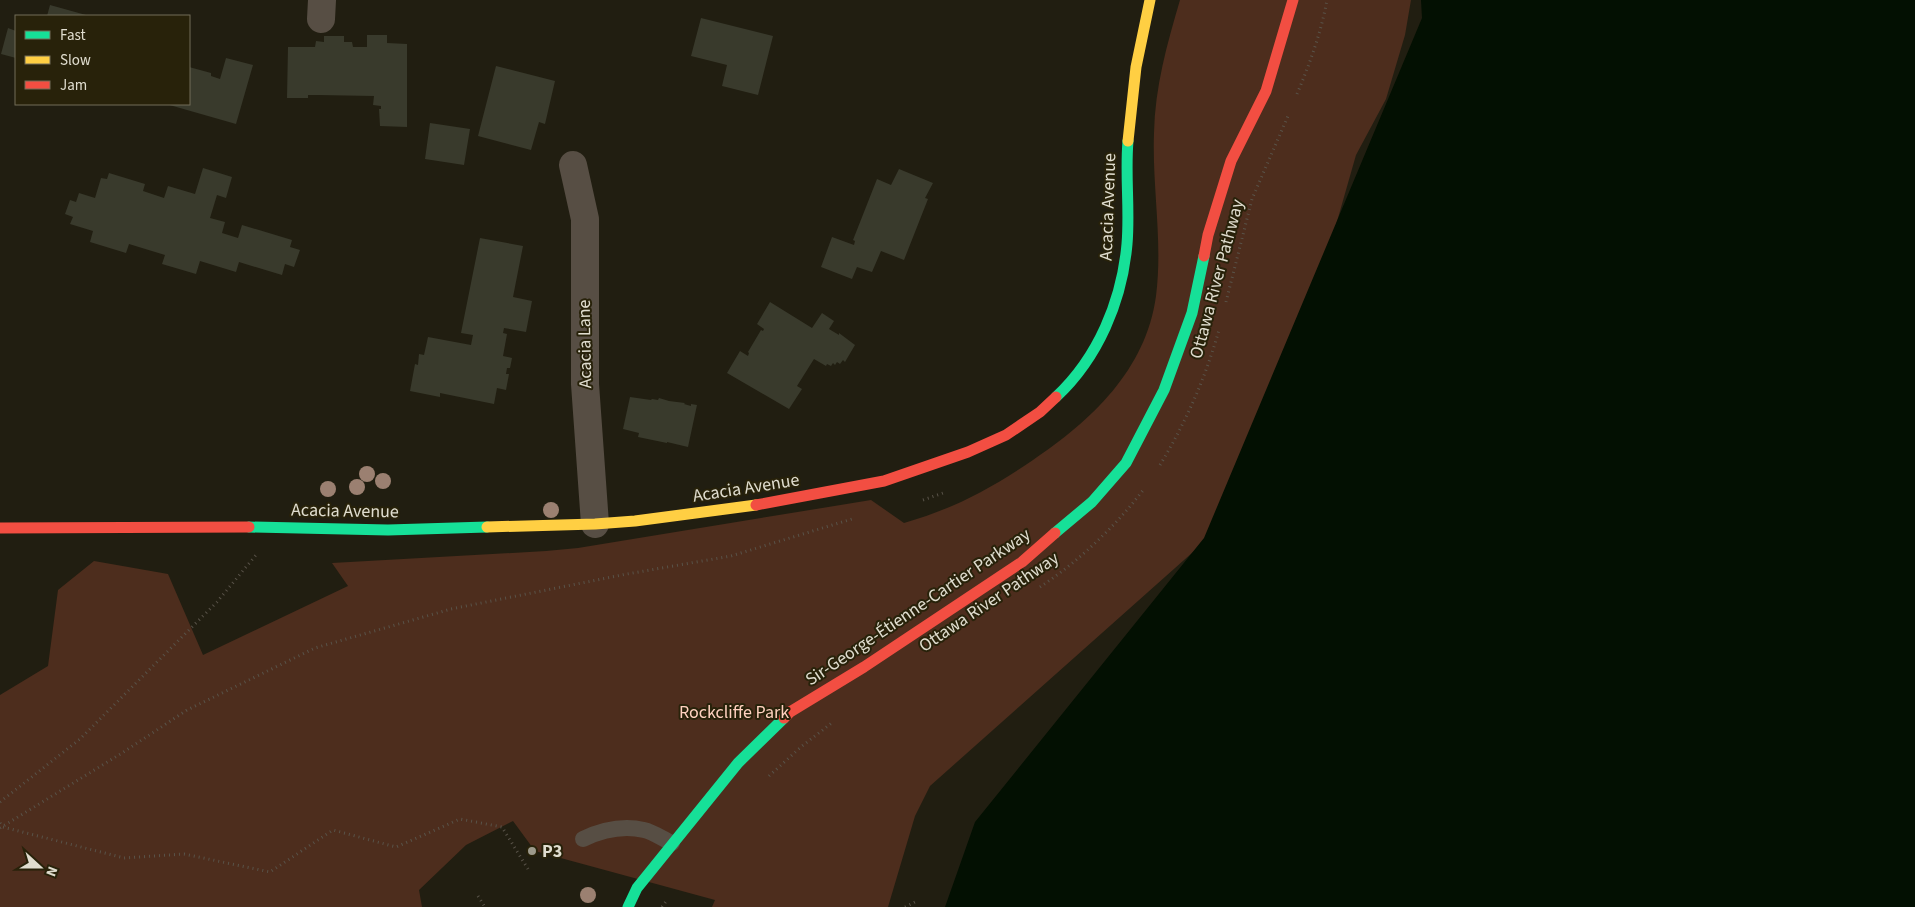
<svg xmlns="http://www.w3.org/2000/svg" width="1915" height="907" font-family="'Source Sans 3',sans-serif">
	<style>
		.green { fill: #4d2d1d }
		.water { fill: #031002 }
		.building { fill: #393a2c }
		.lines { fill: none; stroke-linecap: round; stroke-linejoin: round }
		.path { stroke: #595349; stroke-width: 3; stroke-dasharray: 1 4; stroke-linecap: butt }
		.lane { stroke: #574e44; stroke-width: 16 }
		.street { stroke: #574e44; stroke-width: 28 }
		.fast { stroke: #16e098; stroke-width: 11 }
		.slow { stroke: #ffcf43; stroke-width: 11 }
		.jam { stroke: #f24e42; stroke-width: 11 }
		.tree { fill: #9b8071 }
		.poi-dot { fill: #9d9a8c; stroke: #28220a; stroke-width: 2 }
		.labels { text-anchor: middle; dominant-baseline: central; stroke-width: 4; stroke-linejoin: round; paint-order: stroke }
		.street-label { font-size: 18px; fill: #e0ddcf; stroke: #28220a }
		.park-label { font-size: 18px; fill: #ffd1bf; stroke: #28220a }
		.poi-label { font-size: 18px; font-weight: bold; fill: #e0ddcf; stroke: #28220a; text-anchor: start }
	</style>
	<rect width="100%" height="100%" fill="#211e11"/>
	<path class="green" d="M 1180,0 L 1411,0 L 1405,35 L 1386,99 L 1356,155 L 1336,225 L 1211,536 L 930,786 L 915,816 L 888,907 L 712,907 L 715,900 L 535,851 L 513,821 L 466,845 L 419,890 L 422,907 L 0,907 L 0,695 L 48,666 L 58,590 L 94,561 L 168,574 L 203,655 L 348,586 L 332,563 L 546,551 L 578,548 L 871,500 L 904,523 C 953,509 990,489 1033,460 C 1091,421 1146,370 1156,296 C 1163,242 1152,187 1154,133 C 1155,87 1167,44 1180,0 Z"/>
	<path class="water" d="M 1421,0 L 1915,0 L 1915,907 L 945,907 L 975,822 L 1204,538 L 1422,18 Z"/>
	<path class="building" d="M 50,5 L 86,15 L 86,16 L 47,16 Z
		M 701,18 L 773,36 L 758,95 L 722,86 L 727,65 L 691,56 Z
		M 8,28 L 16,31 L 16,58 L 1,54 Z
		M 367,35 L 387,35 L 387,43 L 407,44 L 407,127 L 380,126 L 379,109 L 381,109 L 381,106 L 373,105 L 374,96 L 318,95 L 308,95 L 308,98 L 287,98 L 288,47 L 315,47 L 316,41 L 324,42 L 324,36 L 344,36 L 344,42 L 352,42 L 353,47 L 367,47 Z
		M 226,58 L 253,65 L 236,124 L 166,104 L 189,104 L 189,67 L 211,73 L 211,76 L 220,79 Z
		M 496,66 L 555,81 L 545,124 L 539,122 L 531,150 L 478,136 Z
		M 430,123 L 470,129 L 464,165 L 425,159 Z
		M 203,168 L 232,177 L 226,198 L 217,195 L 210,218 L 225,222 L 222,233 L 238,238 L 242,225 L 292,240 L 290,247 L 300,250 L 294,267 L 285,264 L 282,275 L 239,262 L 236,272 L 200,261 L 196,274 L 162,264 L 165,255 L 129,244 L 126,253 L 90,242 L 93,231 L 70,224 L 73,217 L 65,214 L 70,200 L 76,202 L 79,193 L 95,198 L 101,178 L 107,179 L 109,173 L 145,184 L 143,191 L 164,198 L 168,186 L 195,194 Z
		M 899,169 L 933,183 L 925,198 L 928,199 L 904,260 L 881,251 L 872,272 L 857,267 L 852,279 L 821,267 L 832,237 L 854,245 L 855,241 L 853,240 L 877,179 L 891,185 Z
		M 480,238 L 523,246 L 513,297 L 532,301 L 526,332 L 504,328 L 503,333 L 507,334 L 503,356 L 512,358 L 510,368 L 507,368 L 506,374 L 509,374 L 506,390 L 497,388 L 494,404 L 440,393 L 440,397 L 410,391 L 415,364 L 418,365 L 419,354 L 424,355 L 428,337 L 471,345 L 473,335 L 461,333 Z
		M 770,302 L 812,328 L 822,313 L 834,321 L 829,329 L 839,335 L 839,333 L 855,345 L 845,362 L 843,360 L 840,364 L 837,362 L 835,365 L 833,363 L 831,366 L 827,364 L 826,366 L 814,359 L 797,386 L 802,389 L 789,409 L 727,373 L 740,351 L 748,356 L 749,353 L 748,352 L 761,330 L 763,331 L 764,329 L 757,324 Z
		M 630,397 L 651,400 L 652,399 L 658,400 L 659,398 L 669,401 L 685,403 L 684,404 L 691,406 L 691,404 L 697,405 L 688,447 L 667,442 L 667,443 L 638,437 L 639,433 L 623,429 Z"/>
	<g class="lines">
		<path class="path" d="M 1297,94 C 1310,63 1321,33 1327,0
			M 1226,302 L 1252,199 L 1288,116
			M 1160,465 C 1186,422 1205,379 1219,330
			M 923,500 L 943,493
			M 1040,587 C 1079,561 1115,527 1144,489
			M 769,776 L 802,746 L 833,722
			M 0,802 L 80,739 L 217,602 L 256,555
			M 0,823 L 3,827 L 124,858 L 184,854 L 270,872 L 333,830 L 396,847 L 460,819 L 502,827 L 528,869
			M 0,828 L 122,753 L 187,710 L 315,648 L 451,609 L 627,574 L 731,556 L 852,519
			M 478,896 L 485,907
			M 662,907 L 667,900
			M 905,907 L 917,901"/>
		<path class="lane" d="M 583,839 C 602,830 622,825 644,830 C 653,832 663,839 672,843"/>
		<path class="street" d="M 321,19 L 322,0
			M 573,165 L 585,219 L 585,384 L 595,524"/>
		<path class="fast" d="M 1056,397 C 1098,358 1122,301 1127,244 C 1130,210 1125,175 1128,141
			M 249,527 L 388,530 L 487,527
			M 1055,533 L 1092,502 L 1126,463 L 1164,390 L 1192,313 L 1204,256
			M 628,907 L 637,888 L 738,763 L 784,718"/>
		<path class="slow" d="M 1128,141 L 1136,67 L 1150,0
			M 487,527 L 595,524 L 635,521 L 756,505"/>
		<path class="jam" d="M 1204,256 L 1208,235 L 1231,161 L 1266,91 L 1293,0
			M 756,505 L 884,481 L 968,452 L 1006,435 L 1040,412 L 1056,397
			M 0,528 L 249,527
			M 784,718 L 790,712 L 864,667 L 1022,562 L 1055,533"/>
	</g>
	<g class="tree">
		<circle cx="367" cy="474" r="8"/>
		<circle cx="383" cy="481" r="8"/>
		<circle cx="357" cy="487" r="8"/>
		<circle cx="328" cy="489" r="8"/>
		<circle cx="551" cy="510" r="8"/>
		<circle cx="588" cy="895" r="8"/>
	</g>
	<circle class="poi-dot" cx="532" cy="851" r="5"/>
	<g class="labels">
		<g class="street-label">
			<text transform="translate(1108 207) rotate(-88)">Acacia Avenue</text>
			<text transform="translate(1217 279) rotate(-75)">Ottawa River Pathway</text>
			<text transform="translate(585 344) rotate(-91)">Acacia Lane</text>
			<text transform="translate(746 488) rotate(-9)">Acacia Avenue</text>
			<text transform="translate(345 511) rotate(1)">Acacia Avenue</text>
			<text transform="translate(989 602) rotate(-34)">Ottawa River Pathway</text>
			<text transform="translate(918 607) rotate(-34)">Sir-George-Étienne-Cartier Parkway</text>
		</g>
		<g class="park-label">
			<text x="734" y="712">Rockcliffe Park</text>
		</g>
		<g class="poi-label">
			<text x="542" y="851">P3</text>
		</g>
	</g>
	<rect x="15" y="15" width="175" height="90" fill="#28220a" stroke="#726d59"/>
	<rect x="25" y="31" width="25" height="8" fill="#16e098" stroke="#726d59"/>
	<text x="60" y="40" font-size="15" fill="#e0ddcf">Fast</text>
	<rect x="25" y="56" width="25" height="8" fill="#ffcf43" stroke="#726d59"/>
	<text x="60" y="65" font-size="15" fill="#e0ddcf">Slow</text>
	<rect x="25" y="81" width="25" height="8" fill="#f24e42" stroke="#726d59"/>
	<text x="60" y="90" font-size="15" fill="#e0ddcf">Jam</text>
	<g transform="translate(40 867) rotate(111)" stroke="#28220a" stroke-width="4" paint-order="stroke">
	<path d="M0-4L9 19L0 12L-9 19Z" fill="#e0ddcf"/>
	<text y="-8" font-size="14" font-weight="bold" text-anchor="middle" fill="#e0ddcf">N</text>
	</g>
</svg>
